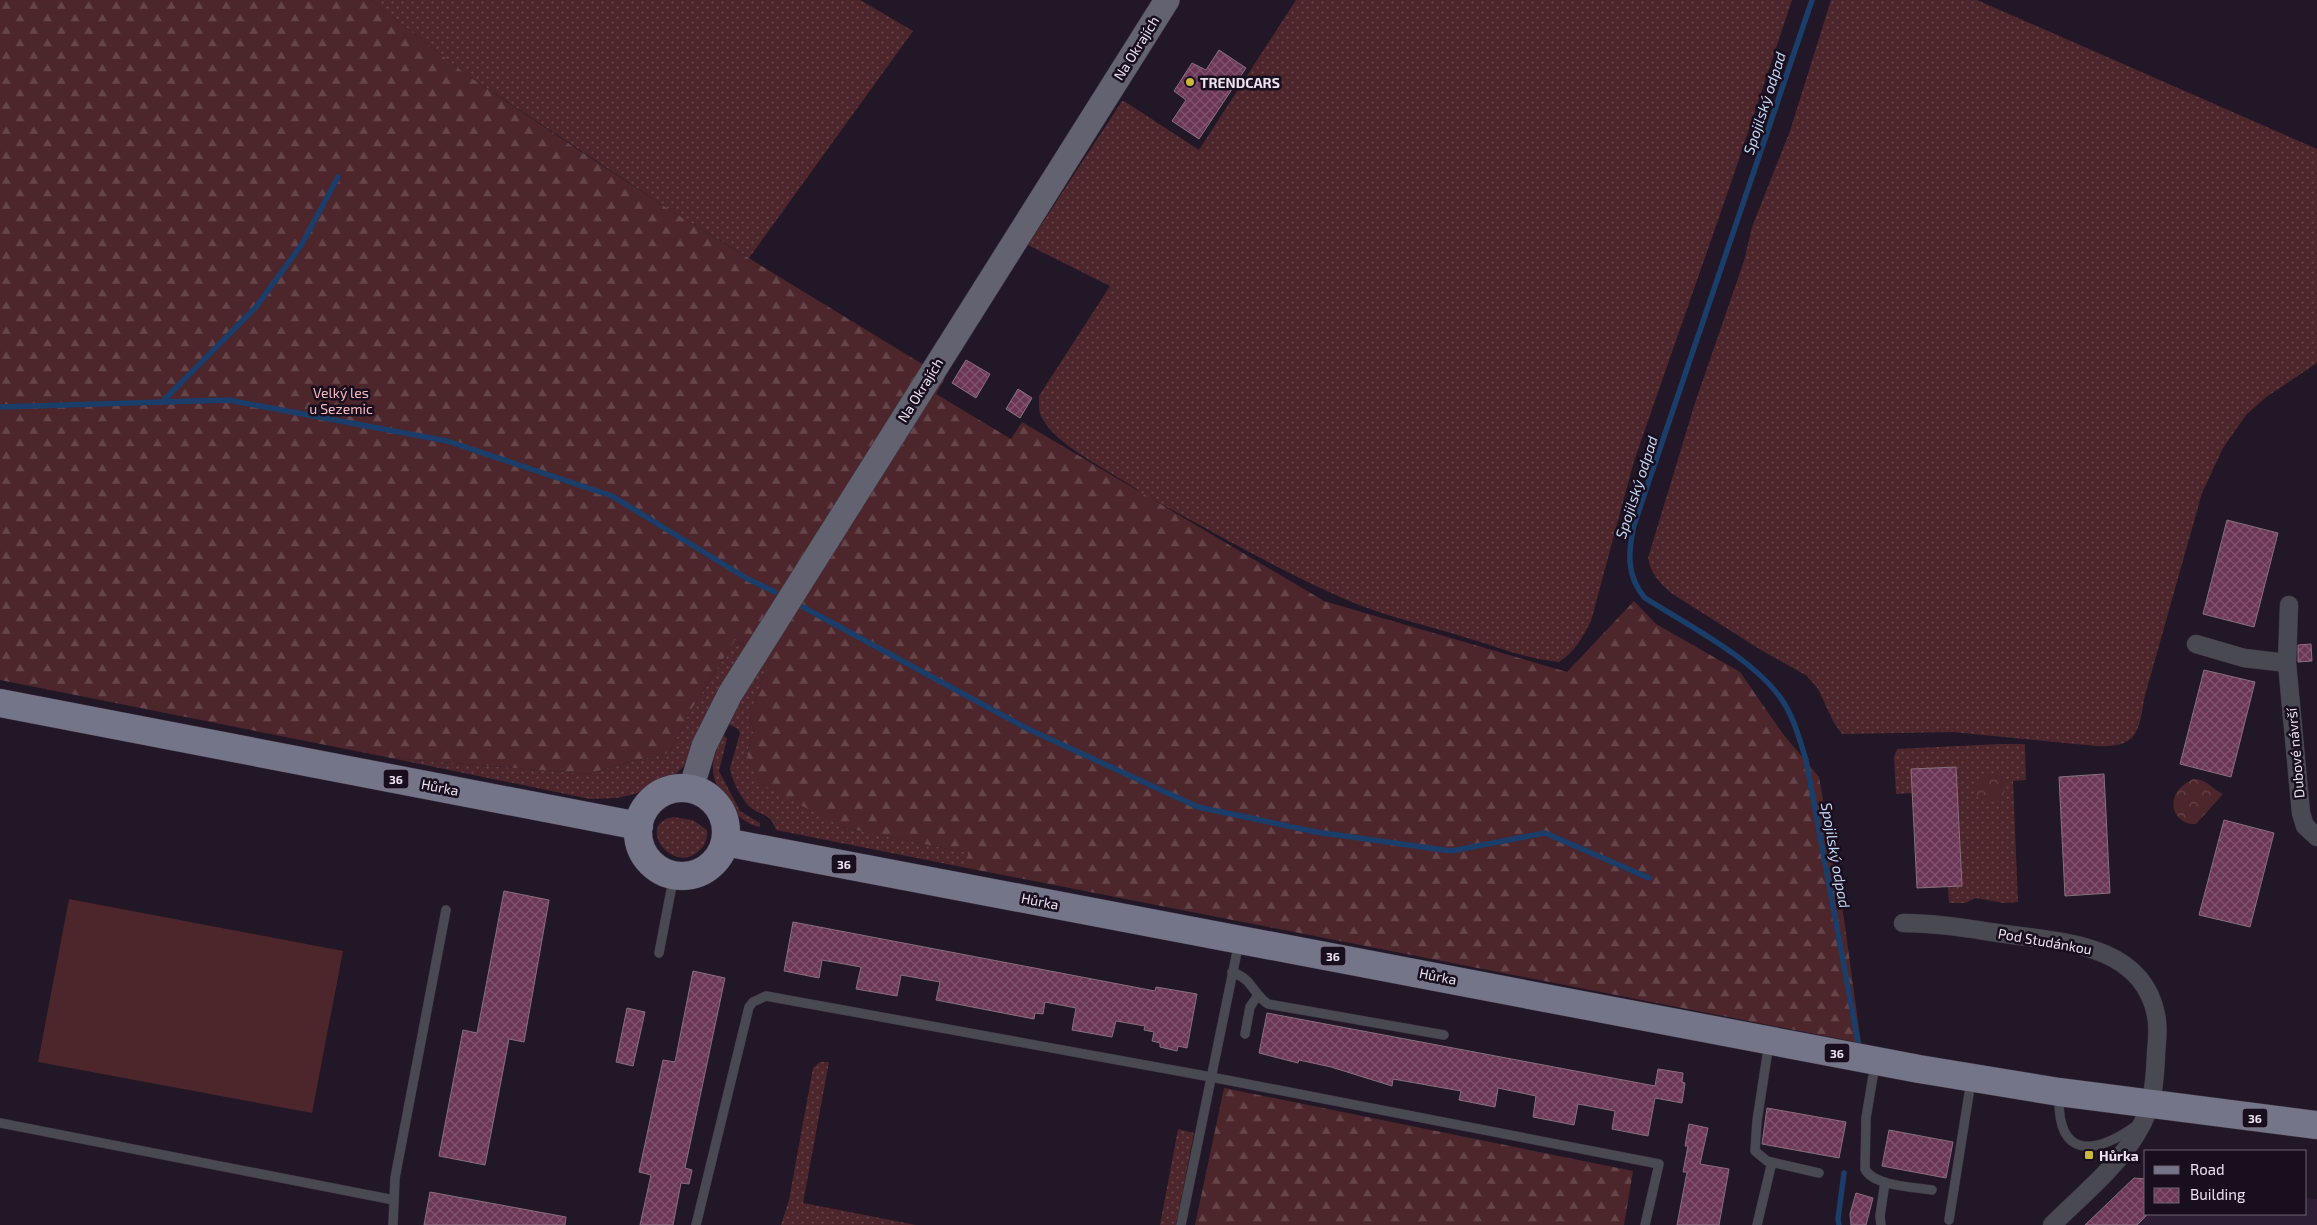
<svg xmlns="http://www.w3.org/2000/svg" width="2317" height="1225" font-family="'Exo 2',sans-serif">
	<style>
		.built { fill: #2e1e35 }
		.grass { fill: url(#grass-dots) }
		.forest { fill: url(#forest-firs) }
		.park { fill: url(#park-crowns) }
		.garden { fill: #4c262b }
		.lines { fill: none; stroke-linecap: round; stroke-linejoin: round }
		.stream { stroke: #1b3d69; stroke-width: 5.5 }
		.building { fill: url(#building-cross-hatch); stroke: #87707d }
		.lane-casing { stroke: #3e3443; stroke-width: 10 }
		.street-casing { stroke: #3e3443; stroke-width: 19 }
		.secondary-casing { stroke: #3e3443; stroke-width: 26 }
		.primary-casing { stroke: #3e3443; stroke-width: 29 }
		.lane { stroke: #494952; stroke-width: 9 }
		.street { stroke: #494952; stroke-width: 18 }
		.secondary { stroke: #626271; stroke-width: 25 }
		.primary { stroke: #757589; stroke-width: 28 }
		.poi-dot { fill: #ccb939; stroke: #190e1e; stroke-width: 2 }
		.labels { text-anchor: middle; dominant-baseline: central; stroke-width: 5; stroke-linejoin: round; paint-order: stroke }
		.shield { fill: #190e1e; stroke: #aca3b0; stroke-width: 1 }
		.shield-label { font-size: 12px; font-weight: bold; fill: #ebe3ef }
		.street-label { font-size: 14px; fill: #ebe3ef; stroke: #190e1e }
		.poi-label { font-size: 14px; font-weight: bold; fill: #ebe3ef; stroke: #190e1e; text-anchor: start }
		.park-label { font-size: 14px; fill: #f7bbc0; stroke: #190e1e }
		.water-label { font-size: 15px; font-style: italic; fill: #c2d7f5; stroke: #190e1e }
	</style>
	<defs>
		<pattern id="grass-dots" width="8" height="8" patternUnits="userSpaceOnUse" patternTransform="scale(1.25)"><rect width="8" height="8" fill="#4c262b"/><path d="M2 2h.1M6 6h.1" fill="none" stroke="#66454a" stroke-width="1.8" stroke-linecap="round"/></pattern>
		<pattern id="forest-firs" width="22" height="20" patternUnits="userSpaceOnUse" patternTransform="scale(1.25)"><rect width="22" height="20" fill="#4c262b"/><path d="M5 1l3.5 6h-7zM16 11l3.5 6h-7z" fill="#66454a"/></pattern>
		<pattern id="park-crowns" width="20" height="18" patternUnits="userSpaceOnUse" patternTransform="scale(1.25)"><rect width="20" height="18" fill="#4c262b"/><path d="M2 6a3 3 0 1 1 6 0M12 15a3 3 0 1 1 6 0" fill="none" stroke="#66454a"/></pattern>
		<pattern id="building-cross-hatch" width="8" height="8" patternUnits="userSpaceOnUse" patternTransform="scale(1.25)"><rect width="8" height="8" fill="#6c3757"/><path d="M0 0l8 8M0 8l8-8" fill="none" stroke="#81546f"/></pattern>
	</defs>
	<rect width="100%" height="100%" fill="#221727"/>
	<path class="built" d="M 2134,1178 L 2146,1179 L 2146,1214 L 2306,1214 L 2306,1198 L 2317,1199 L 2317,1225 L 2085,1225 Z"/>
	<path class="grass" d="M 371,0 L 860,0 L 913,31 L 749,258 L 670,210 L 467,75 Z
		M 1296,0 L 1792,0 L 1733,177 L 1634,461 L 1591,621 C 1582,638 1575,652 1559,662 C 1526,659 1498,647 1467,638 C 1427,625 1386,617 1347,600 C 1277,570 1211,530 1144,495 C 1117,473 1057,448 1042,418 C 1038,411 1039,404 1039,396 L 1110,286 L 1028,245 L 1122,101 L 1124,101 L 1199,150 Z
		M 1831,0 L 1977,0 L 2317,149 L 2317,363 L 2265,398 L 2246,415 L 2223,448 L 2202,493 L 2144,699 C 2139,735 2135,748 2096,746 L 1953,732 L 1842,734 L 1834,723 L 1818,689 L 1807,676 L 1761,650 L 1671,593 C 1659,582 1651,574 1648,558 L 1695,403 L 1744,261 L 1752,227 L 1790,131 Z
		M 735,640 L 747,648 L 703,720 L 684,766 L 676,774 L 635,794 L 617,798 L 590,799 L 391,758 L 589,774 L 613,766 L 669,753 L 691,710 Z
		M 761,656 L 769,661 L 749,719 L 754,729 L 747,754 L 842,827 L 969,853 L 967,868 L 776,830 C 770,812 762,817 750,807 C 742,800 731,779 730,768 L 740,733 L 738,729 L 727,723 Z
		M 723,735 L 727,739 L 719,771 L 740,811 L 760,823 L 760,827 C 737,824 711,788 713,765 C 714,755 719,744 723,735 Z
		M 1999,744 L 2025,744 L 2026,780 L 2013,781 L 2018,902 L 2003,903 L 1976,898 L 1965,903 L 1949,903 L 1948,887 L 1962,886 L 1956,767 L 1912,769 L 1913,793 L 1896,794 L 1894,757 L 1897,749 Z
		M 673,817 L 693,820 L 707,830 C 708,838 705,846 699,851 C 672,876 635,824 673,817 Z
		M 820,1062 L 829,1062 L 803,1203 L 916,1225 L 781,1225 L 789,1200 L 813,1068 Z
		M 1178,1129 L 1194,1133 L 1176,1225 L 1160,1225 Z"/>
	<path class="forest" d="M 0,0 L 371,0 L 467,75 L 574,147 L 670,210 L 945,378 L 936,394 L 1011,439 L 1022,422 L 1324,601 L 1567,672 L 1634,601 L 1656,624 L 1740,672 L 1783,734 L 1819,777 L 1844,919 L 1861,1043 L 967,868 L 968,853 L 842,827 L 759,783 L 747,754 L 754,729 L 749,719 L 769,661 L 735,640 L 691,710 L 669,753 L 613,766 L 589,774 L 391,758 L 0,680 Z
		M 1224,1088 L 1633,1171 L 1624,1225 L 1195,1225 Z"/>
	<path class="park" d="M1975 788a15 15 0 1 1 30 0a15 15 0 1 1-30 0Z
		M 2193,779 C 2206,778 2212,789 2223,794 L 2196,824 C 2179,825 2167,808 2177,792 C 2181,786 2187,782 2193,779 Z"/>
	<path class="garden" d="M 69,899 L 343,951 L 312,1113 L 38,1062 Z"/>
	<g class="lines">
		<path class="stream" d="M 1812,0 L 1634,525 C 1628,552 1626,576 1645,598 C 1688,625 1758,661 1784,703 C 1795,721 1800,741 1806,760 L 1858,1042
			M 162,402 L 256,307 L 302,244 L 338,177
			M 0,407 L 228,400 L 447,441 L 612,496 L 746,578 L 775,592
			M 803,607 L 1028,729 L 1198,807 L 1316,832 L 1451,851 L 1545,833 L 1649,878
			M 1839,1225 L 1838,1219 L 1844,1173"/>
	</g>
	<path class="building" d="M 1219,50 L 1246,68 L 1199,139 L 1172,121 L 1186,100 L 1174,91 L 1192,63 L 1206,70 Z
		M 966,360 L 990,374 L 976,398 L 952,383 Z
		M 1018,389 L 1032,398 L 1020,418 L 1006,409 Z
		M 2227,520 L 2278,533 L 2254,627 L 2203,614 Z
		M 2311,644 L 2312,661 L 2298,662 L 2298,645 Z
		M 2204,670 L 2255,682 L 2231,777 L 2180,764 Z
		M 1956,767 L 1962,886 L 1917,888 L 1911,769 Z
		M 2104,774 L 2110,893 L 2065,896 L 2059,777 Z
		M 2224,820 L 2274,833 L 2250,927 L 2199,915 Z
		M 504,891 L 549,900 L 524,1042 L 509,1039 L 485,1165 L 439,1156 L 463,1030 L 477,1033 Z
		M 793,922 L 1155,991 L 1156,987 L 1197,994 L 1187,1048 L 1178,1046 L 1177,1051 L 1160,1047 L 1160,1043 L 1152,1041 L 1154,1032 L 1144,1030 L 1145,1026 L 1116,1021 L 1112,1037 L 1072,1030 L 1076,1008 L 1045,1002 L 1043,1014 L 1035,1013 L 1034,1019 L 936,1000 L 940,982 L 901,975 L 897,996 L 856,989 L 861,967 L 822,960 L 819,978 L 784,971 Z
		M 693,971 L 725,978 L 685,1168 L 692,1170 L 689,1184 L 681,1183 L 673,1225 L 640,1225 L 651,1175 L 639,1172 L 663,1060 L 675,1062 Z
		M 627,1008 L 645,1012 L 633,1066 L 616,1062 Z
		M 1267,1013 L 1655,1086 L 1658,1069 L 1683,1073 L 1682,1082 L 1685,1083 L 1682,1103 L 1655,1098 L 1648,1136 L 1612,1129 L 1615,1111 L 1578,1104 L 1574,1125 L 1533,1117 L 1536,1096 L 1498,1088 L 1495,1107 L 1459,1100 L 1461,1091 L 1393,1079 L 1392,1086 L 1331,1067 L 1299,1060 L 1298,1063 L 1259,1053 Z
		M 1767,1108 L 1846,1122 L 1839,1158 L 1762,1144 Z
		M 1689,1124 L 1708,1128 L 1700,1164 L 1729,1169 L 1719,1225 L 1677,1225 L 1687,1172 L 1683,1172 L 1688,1146 L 1685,1146 Z
		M 1889,1130 L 1953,1142 L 1946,1178 L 1882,1166 Z
		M 2134,1178 L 2146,1179 L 2146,1216 L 2137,1225 L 2085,1225 Z
		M 430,1192 L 566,1217 L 565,1225 L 424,1225 Z
		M 1856,1193 L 1873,1198 L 1866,1225 L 1851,1225 L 1850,1214 Z"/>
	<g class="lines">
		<defs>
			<path id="lane" d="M 659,953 L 674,875
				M 1232,972 C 1254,980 1251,992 1268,1004 L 1444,1035
				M 1245,1034 L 1250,1007 L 1258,995
				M 1769,1043 L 1757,1121 L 1755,1151 L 1767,1161 L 1819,1173
				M 1875,1064 L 1866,1118 L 1865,1169 C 1873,1186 1914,1187 1932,1190
				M 2059,1095 C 2057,1160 2095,1155 2137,1125
				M 0,1123 L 394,1200
				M 1949,1220 L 1971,1081
				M 393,1225 L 395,1178 L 446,910
				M 696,1225 L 749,1007 L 753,1002 L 766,996 L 1211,1077 L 1659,1164 L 1645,1225
				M 1181,1225 L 1239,942
				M 1757,1225 L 1772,1162
				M 1881,1225 L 1880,1216 L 1885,1182"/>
			<path id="street" d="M 2289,605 L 2287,663 L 2301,813 L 2305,826 L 2317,837
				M 2196,644 L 2244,658 L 2287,663
				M 1903,923 C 1940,923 1976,930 2012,935 C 2068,942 2143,947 2156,1015 C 2159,1028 2157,1041 2156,1053 C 2155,1082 2153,1108 2137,1133 C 2116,1168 2081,1196 2052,1225"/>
			<path id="secondary" d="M 691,789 L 704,746 L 730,694 L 1167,0"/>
			<path id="primary" d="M 0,703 L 639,826
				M638 832a44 44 0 1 1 88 0a44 44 0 1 1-88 0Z
				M 725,842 L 1919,1069 L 2059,1092 L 2317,1125"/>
		</defs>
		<use href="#lane" class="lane-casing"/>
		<use href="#street" class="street-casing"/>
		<use href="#secondary" class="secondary-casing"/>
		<use href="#primary" class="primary-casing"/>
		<use href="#lane" class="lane"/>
		<use href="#street" class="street"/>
		<use href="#secondary" class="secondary"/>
		<use href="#primary" class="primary"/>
	</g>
	<g class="poi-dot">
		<circle cx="1190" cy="82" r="5"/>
		<rect x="2084" y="1150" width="10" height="10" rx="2.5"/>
	</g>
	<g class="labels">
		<g class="shield">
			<rect x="383.5" y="769.5" width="25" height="19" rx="4"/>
			<rect x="831.5" y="854.5" width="25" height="19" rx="4"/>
			<rect x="1320.5" y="946.5" width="25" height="19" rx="4"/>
			<rect x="1824.5" y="1043.5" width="25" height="19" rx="4"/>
			<rect x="2242.5" y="1108.5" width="25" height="19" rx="4"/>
		</g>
		<g class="shield-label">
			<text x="396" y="779">36</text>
			<text x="844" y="864">36</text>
			<text x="1333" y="956">36</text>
			<text x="1837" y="1053">36</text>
			<text x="2255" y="1118">36</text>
		</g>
		<g class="street-label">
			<text transform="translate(1136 48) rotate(-58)">Na Okrajích</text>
			<text transform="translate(920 390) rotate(-58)">Na Okrajích</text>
			<text transform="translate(2295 753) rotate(-95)">Dubové návrší</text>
			<text transform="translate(440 787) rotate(11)">Hůrka</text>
			<text transform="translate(1040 901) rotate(11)">Hůrka</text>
			<text transform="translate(2045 941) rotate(10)">Pod Studánkou</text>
			<text transform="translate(1438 976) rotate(11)">Hůrka</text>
		</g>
		<g class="poi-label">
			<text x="1200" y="82">TRENDCARS</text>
			<text x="2099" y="1155">Hůrka</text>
		</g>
		<g class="park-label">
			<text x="341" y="392">Velký les<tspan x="341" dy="16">u Sezemic</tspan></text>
		</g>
		<g class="water-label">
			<text transform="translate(1764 103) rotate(-72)">Spojilský odpad</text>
			<text transform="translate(1636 487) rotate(-72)">Spojilský odpad</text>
			<text transform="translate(1836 855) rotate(80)">Spojilský odpad</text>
		</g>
	</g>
	<rect x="2144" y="1150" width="162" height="65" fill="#190e1e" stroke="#6d6372"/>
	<rect x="2154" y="1166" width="25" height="8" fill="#757589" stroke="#6d6372"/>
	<text x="2190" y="1175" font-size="15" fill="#ebe3ef">Road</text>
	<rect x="2154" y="1188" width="25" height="15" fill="url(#building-cross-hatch)" stroke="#6d6372"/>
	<text x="2190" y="1200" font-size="15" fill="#ebe3ef">Building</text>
</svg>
